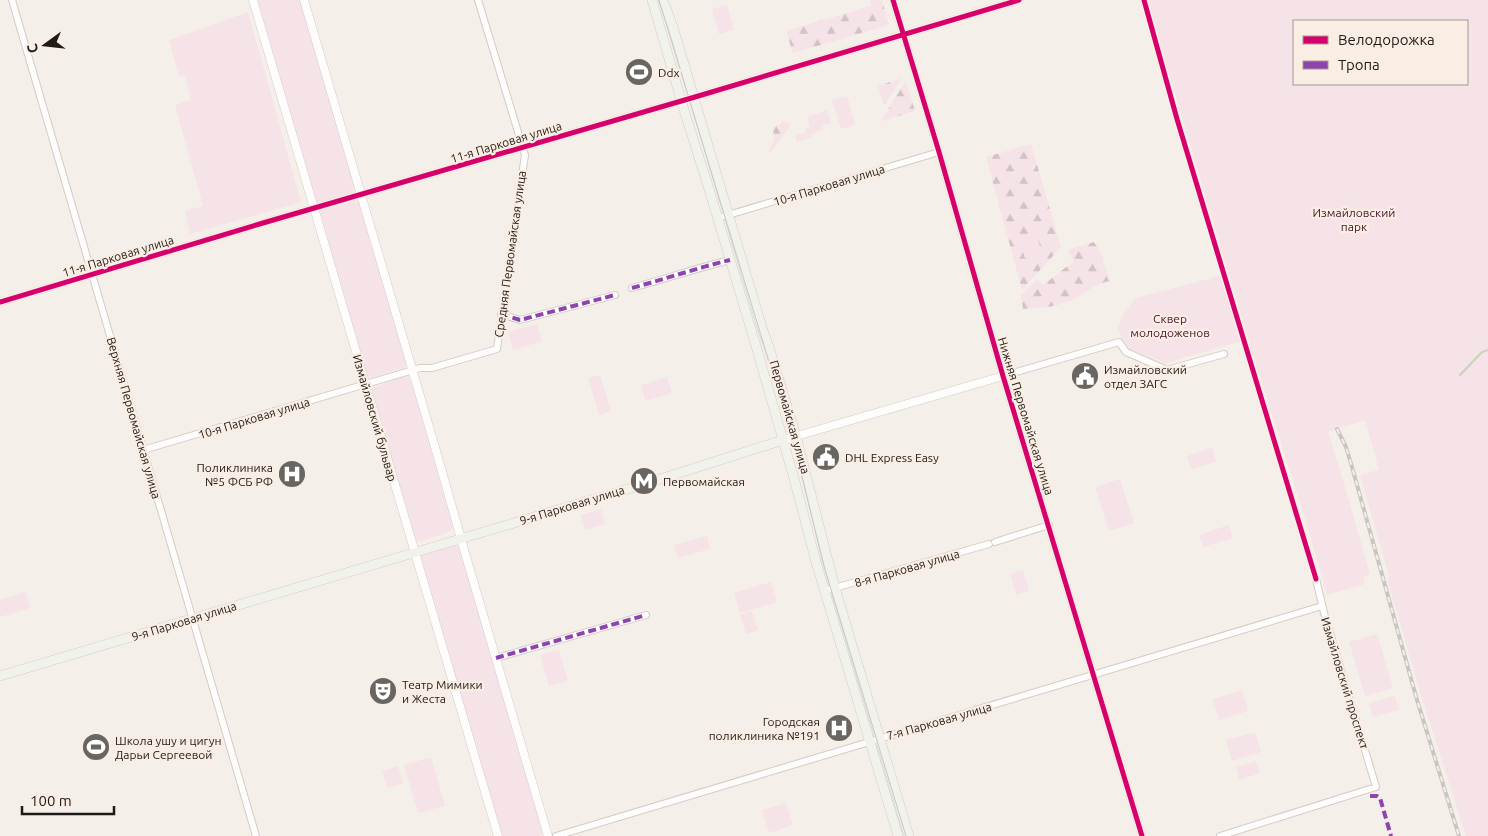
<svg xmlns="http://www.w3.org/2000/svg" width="1488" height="836" font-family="Ubuntu,sans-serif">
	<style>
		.forest { fill: url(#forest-firs) }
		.park { fill: #f6e3e7; fill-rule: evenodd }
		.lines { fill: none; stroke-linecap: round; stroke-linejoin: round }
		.stream { stroke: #c8d3b8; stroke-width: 2 }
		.minor-casing { stroke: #d1ccc8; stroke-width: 8 }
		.tertiary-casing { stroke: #d1ccc8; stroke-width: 9 }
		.secondary-casing { stroke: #d1ccc8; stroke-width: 10 }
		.minor { stroke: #fefdfc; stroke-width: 6 }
		.tertiary { stroke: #fefdfc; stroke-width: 8 }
		.secondary { stroke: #f2f2ed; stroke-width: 9 }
		.tram { stroke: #c8c6c4; stroke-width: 1 }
		.rail-casing { stroke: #c8c6c4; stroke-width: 4 }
		.rail { stroke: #faeee4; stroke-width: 2; stroke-dasharray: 5.5; stroke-linecap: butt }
		.quiet { stroke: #8e44ad; stroke-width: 4; stroke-dasharray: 8 4; stroke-linecap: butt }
		.cycleway-casing { stroke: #faeee4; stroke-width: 8 }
		.cycleway { stroke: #d6006c; stroke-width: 5 }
		.labels { text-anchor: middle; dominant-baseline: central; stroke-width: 4.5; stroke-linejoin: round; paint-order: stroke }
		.poi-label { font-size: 12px; fill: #1e1a16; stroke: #faeee4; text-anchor: start }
		.street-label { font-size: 12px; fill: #1e1a16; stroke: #faeee4 }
		.park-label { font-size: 12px; fill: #46132e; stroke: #faeee4 }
	</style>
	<defs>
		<pattern id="forest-firs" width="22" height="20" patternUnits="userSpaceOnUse" patternTransform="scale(1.25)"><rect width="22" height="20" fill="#f6e3e7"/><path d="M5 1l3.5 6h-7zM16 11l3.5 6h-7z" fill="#d2c2c5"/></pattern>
	</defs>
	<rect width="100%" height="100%" fill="#f5efe9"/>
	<path class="forest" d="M 870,0 L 882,0 L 889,25 L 793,53 L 786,31 L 871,6 Z
		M 902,78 L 885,104 L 883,104 L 878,86 Z
		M 905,82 L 906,82 L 915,111 L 882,121 L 881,121 Z
		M 782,120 L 791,125 L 770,153 L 768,151 L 774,140 L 773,127 L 781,124 Z
		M 1031,144 L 1061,247 L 1022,290 L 986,157 Z
		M 1094,242 L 1101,253 L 1110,281 C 1092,284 1086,294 1071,301 C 1055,307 1040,308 1023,309 L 1021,295 L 1037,279 L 1043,285 L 1074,261 L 1067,250 Z"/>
	<path class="park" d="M 257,0 L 301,0 L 355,187 L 353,193 L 320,203 L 317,203 L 315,199 Z
		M 1147,0 L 1488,0 L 1488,836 L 1466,836 L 1422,698 L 1387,579 L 1389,576 L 1360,475 L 1379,470 L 1365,420 L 1328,432 L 1345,487 L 1370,574 L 1363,577 L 1365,584 L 1327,595 L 1309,531 L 1254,358 ZM 1294,21 L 1467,21 L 1467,84 L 1294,84 Z
		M 727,5 L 734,30 L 719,34 L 712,9 Z
		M 248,12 L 301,202 L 190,234 L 185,211 L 203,206 L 175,105 L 191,100 L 185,75 L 179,77 L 169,40 Z
		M 847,96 L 855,125 L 841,129 L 832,100 Z
		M 827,110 L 831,123 L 822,126 L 823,130 L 811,134 L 812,137 L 797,142 L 795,136 L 806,132 L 805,129 L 810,127 L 807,117 Z
		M 355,201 L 359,202 L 361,206 L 407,365 L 404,368 L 372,377 L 368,377 L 366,373 L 321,216 L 321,212 L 324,210 Z
		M 1036,232 L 1042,254 L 1025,259 L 1019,236 Z
		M 1223,275 L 1242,341 L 1166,363 L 1130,349 L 1123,343 L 1118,328 L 1123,314 L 1136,298 Z
		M 537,324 L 542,341 L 513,350 L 508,332 Z
		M 600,375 L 611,411 L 599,415 L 588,378 Z
		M 405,376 L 408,377 L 412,384 L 453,527 L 452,530 L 449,532 L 418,542 L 414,538 L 371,393 L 371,389 L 374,387 Z
		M 667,377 L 672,393 L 645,401 L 641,385 Z
		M 1212,448 L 1216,462 L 1191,469 L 1187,456 Z
		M 1120,479 L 1134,523 L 1109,531 L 1095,487 Z
		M 601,509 L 605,524 L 585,530 L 581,515 Z
		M 1229,525 L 1233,538 L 1203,547 L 1199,535 Z
		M 707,536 L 710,549 L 678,558 L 674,545 Z
		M 453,545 L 459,547 L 543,832 L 540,836 L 500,836 L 419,556 L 422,554 Z
		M 1023,570 L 1029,591 L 1016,595 L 1010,574 Z
		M 771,582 L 777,602 L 740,613 L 734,593 Z
		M 26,592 L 30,608 L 0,617 L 0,600 Z
		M 752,611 L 758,630 L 746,634 L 740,615 Z
		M 1377,634 L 1393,688 L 1365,696 L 1349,642 Z
		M 559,650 L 568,681 L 549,686 L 540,655 Z
		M 1242,690 L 1248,711 L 1219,720 L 1213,699 Z
		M 1395,696 L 1399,710 L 1373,717 L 1369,703 Z
		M 1255,732 L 1261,752 L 1232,761 L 1226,740 Z
		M 431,757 L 445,806 L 418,813 L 404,765 Z
		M 1256,761 L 1260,773 L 1239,780 L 1236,767 Z
		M 398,766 L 403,783 L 387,788 L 382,771 Z
		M 786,803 L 793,825 L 769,833 L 762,810 Z"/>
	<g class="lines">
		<path class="stream" d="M 1460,375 L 1482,352 L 1488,350"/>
		<defs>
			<path id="minor" d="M 12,0 L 256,836
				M 893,0 L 939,152 L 1003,376 L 1142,836
				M 718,218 L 939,152
				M 632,288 C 665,279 697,268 730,260
				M 0,302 L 263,223 L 695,97 L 1019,0
				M 501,314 L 520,320 L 615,295
				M 1003,376 L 1119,342 L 1126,352 L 1167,370 L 1224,354
				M 143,450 L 420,368 L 432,368 L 497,349 L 525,155 L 478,0
				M 995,542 L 1049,525
				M 824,591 L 989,544
				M 496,658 L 646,615
				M 556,836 L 1322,606
				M 1220,836 L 1376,787 L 1324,613 L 1316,579"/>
			<path id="tertiary" d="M 253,0 L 498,836
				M 304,0 L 437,454 L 465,553 L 548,836
				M 783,440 L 1003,376"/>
			<path id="secondary" d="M 652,0 L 684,110 L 709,189 L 756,346 L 795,482 L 816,562 L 898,836
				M 663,0 L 673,27 L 762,328 L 769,347 L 796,436 L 835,588 L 909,836
				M 0,676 L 638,486 L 783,440"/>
		</defs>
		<use href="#minor" class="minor-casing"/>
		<use href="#tertiary" class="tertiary-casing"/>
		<use href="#secondary" class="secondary-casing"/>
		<use href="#minor" class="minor"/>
		<use href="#tertiary" class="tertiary"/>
		<use href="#secondary" class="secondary"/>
		<path class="tram" d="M 659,0 L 787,421 L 803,480 L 823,563 L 906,836"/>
		<defs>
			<path id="rail" d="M 1337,429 L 1346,447 L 1352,467 L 1417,700 L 1459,836"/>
		</defs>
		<use href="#rail" class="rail-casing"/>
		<use href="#rail" class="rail"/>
		<path class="quiet" d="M 632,288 C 665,279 697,268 730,260
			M 501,314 L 520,320 L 615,295
			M 496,658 L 646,615
			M 1370,796 L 1377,796 L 1380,798 L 1391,836"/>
		<defs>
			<path id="cycleway" d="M 893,0 L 939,152 L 1003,376 L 1142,836
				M 1144,0 L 1177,119 L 1316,579
				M 0,302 L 263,223 L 695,97 L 1019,0"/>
		</defs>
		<use href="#cycleway" class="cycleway-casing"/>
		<use href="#cycleway" class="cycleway"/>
	</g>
	<defs>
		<symbol id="stadium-disc" viewBox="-11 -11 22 22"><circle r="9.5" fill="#696560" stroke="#faeee4"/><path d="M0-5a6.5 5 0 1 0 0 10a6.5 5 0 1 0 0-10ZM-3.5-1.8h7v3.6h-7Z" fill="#fff"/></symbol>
		<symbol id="civic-disc" viewBox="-11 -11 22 22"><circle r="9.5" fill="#696560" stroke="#faeee4"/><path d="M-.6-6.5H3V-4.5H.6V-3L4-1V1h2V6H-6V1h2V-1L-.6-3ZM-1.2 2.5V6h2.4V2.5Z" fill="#fff"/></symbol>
		<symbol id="hospital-disc" viewBox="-11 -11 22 22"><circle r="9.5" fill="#696560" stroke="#faeee4"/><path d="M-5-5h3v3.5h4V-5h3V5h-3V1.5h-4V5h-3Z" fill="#fff"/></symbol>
		<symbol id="metro-disc" viewBox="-11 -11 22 22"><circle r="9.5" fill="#696560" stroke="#faeee4"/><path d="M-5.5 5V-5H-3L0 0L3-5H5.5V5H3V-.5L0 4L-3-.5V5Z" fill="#fff"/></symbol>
		<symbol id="theatre-disc" viewBox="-11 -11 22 22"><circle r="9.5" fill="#696560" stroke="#faeee4"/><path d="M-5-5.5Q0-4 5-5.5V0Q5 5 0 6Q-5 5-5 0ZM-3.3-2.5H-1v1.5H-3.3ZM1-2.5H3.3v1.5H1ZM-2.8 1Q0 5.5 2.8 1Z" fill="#fff"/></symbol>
	</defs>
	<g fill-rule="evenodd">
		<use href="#stadium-disc" x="623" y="56" width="32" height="32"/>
		<use href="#civic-disc" x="1069" y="360" width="32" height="32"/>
		<use href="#civic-disc" x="810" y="441" width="32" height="32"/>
		<use href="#hospital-disc" x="276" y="458" width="32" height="32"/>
		<use href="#metro-disc" x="628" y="465" width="32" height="32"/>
		<use href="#theatre-disc" x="367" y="675" width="32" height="32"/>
		<use href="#hospital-disc" x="823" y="712" width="32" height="32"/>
		<use href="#stadium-disc" x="80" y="731" width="32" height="32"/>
	</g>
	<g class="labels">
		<g class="poi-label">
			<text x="658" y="72">Ddx</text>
			<text x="1104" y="369">Измайловский<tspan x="1104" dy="14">отдел ЗАГС</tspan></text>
			<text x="845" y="457">DHL Express Easy</text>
			<text x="273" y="467" text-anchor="end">Поликлиника<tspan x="273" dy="14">№5 ФСБ РФ</tspan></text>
			<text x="663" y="481">Первомайская</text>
			<text x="402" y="684">Театр Мимики<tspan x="402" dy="14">и Жеста</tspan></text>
			<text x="820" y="721" text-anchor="end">Городская<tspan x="820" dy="14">поликлиника №191</tspan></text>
			<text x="115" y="740">Школа ушу и цигун<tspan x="115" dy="14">Дарьи Сергеевой</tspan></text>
		</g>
		<g class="street-label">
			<text transform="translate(506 142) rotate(-17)">11-я Парковая улица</text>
			<text transform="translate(829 185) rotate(-17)">10-я Парковая улица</text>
			<text transform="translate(510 254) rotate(-82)">Средняя Первомайская улица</text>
			<text transform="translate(118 256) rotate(-17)">11-я Парковая улица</text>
			<text transform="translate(1026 416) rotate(73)">Нижняя Первомайская улица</text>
			<text transform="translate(790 417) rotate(74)">Первомайская улица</text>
			<text transform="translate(134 418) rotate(74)">Верхняя Первомайская улица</text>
			<text transform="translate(254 418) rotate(-17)">10-я Парковая улица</text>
			<text transform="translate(375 418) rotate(74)">Измайловский бульвар</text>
			<text transform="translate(572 505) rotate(-17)">9-я Парковая улица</text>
			<text transform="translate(907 568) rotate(-16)">8-я Парковая улица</text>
			<text transform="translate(184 621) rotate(-17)">9-я Парковая улица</text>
			<text transform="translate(1345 683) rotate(73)">Измайловский проспект</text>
			<text transform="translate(939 721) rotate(-16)">7-я Парковая улица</text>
		</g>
		<g class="park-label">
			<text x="1354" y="212">Измайловский<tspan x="1354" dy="14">парк</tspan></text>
			<text x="1170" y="318">Сквер<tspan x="1170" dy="14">молодоженов</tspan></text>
		</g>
	</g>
	<rect x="1293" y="20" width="175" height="65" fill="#faeee4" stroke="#a29992"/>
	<rect x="1303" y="36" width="25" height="8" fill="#d6006c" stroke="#a29992"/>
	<text x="1338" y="45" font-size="15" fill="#1e1a16">Велодорожка</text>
	<rect x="1303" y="61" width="25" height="8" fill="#8e44ad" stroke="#a29992"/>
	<text x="1338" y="70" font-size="15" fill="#1e1a16">Тропа</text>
	<g transform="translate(45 45) rotate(255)" stroke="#faeee4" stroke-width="4" paint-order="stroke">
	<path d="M0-4L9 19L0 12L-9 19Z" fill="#1e1a16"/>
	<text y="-8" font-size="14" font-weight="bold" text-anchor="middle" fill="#1e1a16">С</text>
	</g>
	<path d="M22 806v8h92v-8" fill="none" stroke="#1e1a16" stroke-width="2.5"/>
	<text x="30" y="806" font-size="15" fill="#1e1a16" stroke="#faeee4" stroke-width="4" paint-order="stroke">100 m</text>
</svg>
